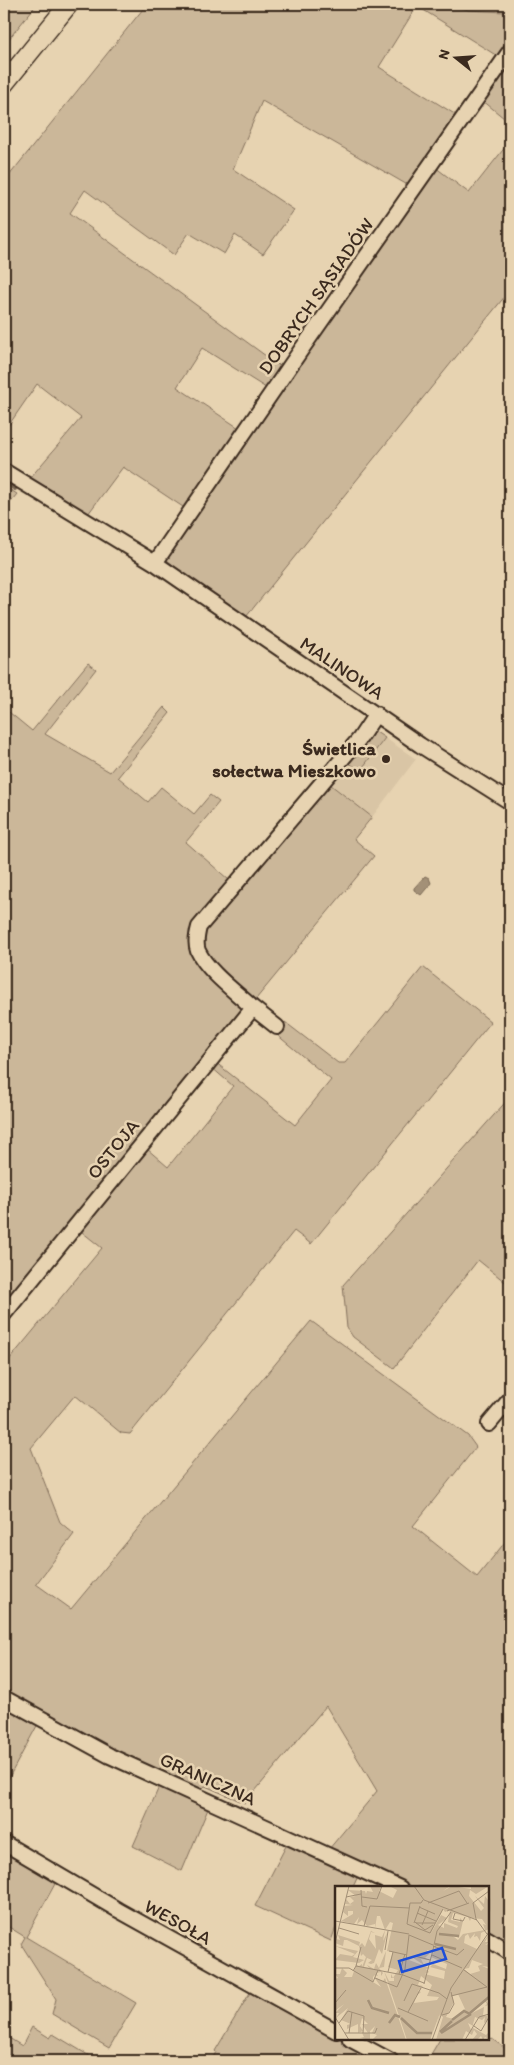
<svg xmlns="http://www.w3.org/2000/svg" width="514" height="2065" font-family="Itim,sans-serif">
	<style>
		.built { fill: #d9c5a5 }
		.green { fill: #cbb799; stroke: #83705c }
		.water { fill: #a39077; stroke: #796753 }
		.lines { fill: none; stroke-linecap: round; stroke-linejoin: round }
		.stream { stroke: #796753; stroke-width: 4 }
		.minor-casing { stroke: #3b2a1e; stroke-width: 18 }
		.tertiary-casing { stroke: #3b2a1e; stroke-width: 21 }
		.minor { stroke: #e7d3b1; stroke-width: 14 }
		.tertiary { stroke: #e7d3b1; stroke-width: 18 }
		.poi-dot { fill: #3b2a1e; stroke: #e7d3b1; stroke-width: 2 }
		.labels { text-anchor: middle; dominant-baseline: central; stroke-width: 5; stroke-linejoin: round; paint-order: stroke }
		.street-label { font-size: 19px; fill: #3b2a1e; stroke: #e7d3b1 }
		.poi-label { font-size: 19px; font-weight: bold; fill: #3b2a1e; stroke: #e7d3b1; text-anchor: end }
		.inset-river { fill: none; stroke: #a39077; stroke-width: 2.5 }
		.inset-road { fill: none; stroke: #a28f76; stroke-width: 1 }
		.view { fill: #1d4ed8; fill-opacity: 0.15; stroke: #1d4ed8; stroke-width: 2.5 }
		.inset-edge { fill: none; stroke: #3b2a1e; stroke-width: 2.5 }
	</style>
	<rect width="100%" height="100%" fill="#e7d3b1"/>
	<filter id="ink" filterUnits="userSpaceOnUse"><feTurbulence type="fractalNoise" baseFrequency=".02" numOctaves="2"/><feDisplacementMap in="SourceGraphic" scale="10" xChannelSelector="R" yChannelSelector="G"/><feConvolveMatrix kernelMatrix="1 2 1 2 8 2 1 2 1" color-interpolation-filters="sRGB"/></filter>
	<g filter="url(#ink)">
		<path class="built" d="M 373,730 L 416,759 L 372,817 L 331,785 Z"/>
		<path class="green" d="M 4,4 L 37,4 L 4,45 Z
			M 147,4 L 453,4 L 468,10 L 505,12 L 510,14 L 510,47 L 502,59 L 417,6 L 379,67 L 461,118 L 411,187 L 262,101 L 233,169 L 294,210 L 263,254 L 235,235 L 224,254 L 189,233 L 174,255 L 85,190 L 70,213 L 281,367 L 266,388 L 202,348 L 177,387 L 239,428 L 186,509 L 123,467 L 88,514 L 30,478 L 81,418 L 37,384 L 4,432 L 4,182 Z
			M 510,61 L 510,123 L 482,100 Z
			M 510,141 L 510,290 L 246,617 L 176,568 L 165,558 L 435,167 L 469,193 Z
			M 4,486 L 17,494 L 4,510 Z
			M 88,663 L 96,669 L 45,734 L 110,772 L 164,707 L 170,713 L 118,777 L 148,802 L 161,787 L 194,814 L 210,795 L 219,802 L 186,842 L 229,880 L 189,930 L 189,947 L 201,963 L 246,1009 L 4,1312 L 4,708 L 32,731 Z
			M 373,730 L 385,738 L 360,771 L 348,762 Z
			M 329,780 L 331,785 L 372,817 L 354,839 L 374,856 L 256,999 C 238,987 203,962 202,939 C 202,935 204,930 205,927 Z
			M 423,967 L 491,1022 L 311,1244 L 294,1231 L 130,1434 L 121,1433 L 75,1395 L 31,1448 L 60,1522 L 74,1534 L 36,1584 L 71,1609 L 311,1321 L 468,1436 L 476,1447 L 413,1526 L 477,1577 L 510,1536 L 510,1944 L 488,1929 L 488,1888 L 413,1887 L 329,1849 L 377,1791 L 326,1706 L 245,1803 L 205,1786 L 200,1791 L 97,1742 L 4,1693 L 4,1366 L 102,1248 L 77,1228 L 146,1148 L 168,1167 L 233,1086 L 211,1067 L 215,1062 L 295,1125 L 331,1080 L 276,1034 L 285,1022 L 338,1063 L 345,1063 Z
			M 510,1097 L 510,1286 L 478,1260 L 394,1368 L 353,1337 L 347,1328 L 343,1285 Z
			M 4,1703 L 39,1722 L 6,1783 L 4,1782 Z
			M 159,1787 L 208,1809 L 182,1871 L 133,1846 Z
			M 287,1844 L 343,1867 L 358,1876 L 353,1887 L 336,1888 L 336,1927 L 331,1941 L 255,1906 Z
			M 4,1851 L 56,1882 L 26,1937 L 136,2003 L 109,2048 L 52,2014 L 56,1999 L 21,1944 L 25,1937 L 4,1924 Z
			M 251,1991 L 380,2061 L 211,2061 L 216,2052 L 215,2051 Z
			M 32,2027 L 50,2038 L 53,2034 L 98,2061 L 4,2061 L 4,2035 L 22,2046 Z
			M 488,2036 L 510,2052 L 506,2061 L 427,2061 L 440,2039 L 488,2039 Z"/>
		<path class="water" d="M 425,876 L 429,878 L 431,883 L 421,895 L 414,890 L 414,888 Z"/>
		<g class="lines">
			<path class="stream" d="M 4,482 L 15,489"/>
			<defs>
				<path id="minor" d="M 4,471 L 155,563 L 420,745 L 510,802
					M 155,563 L 301,350 L 510,51
					M 253,1008 L 277,1027
					M 4,1314 L 253,1008 C 236,992 208,972 198,951 C 195,943 197,935 199,927 L 360,738 L 376,714
					M 489,1424 L 510,1399
					M 4,1698 L 110,1756 L 400,1888
					M 4,1843 L 118,1910 L 336,2031
					M 488,1939 L 510,1953
					M 350,2039 L 391,2061"/>
				<path id="tertiary" d="M 4,84 L 69,4"/>
			</defs>
			<use href="#minor" class="minor-casing"/>
			<use href="#tertiary" class="tertiary-casing"/>
			<use href="#minor" class="minor"/>
			<use href="#tertiary" class="tertiary"/>
		</g>
	</g>
	<circle class="poi-dot" cx="386" cy="759" r="5"/>
	<g class="labels">
		<g class="street-label">
			<text transform="translate(316 296) rotate(-55)">DOBRYCH SĄSIADÓW</text>
			<text transform="translate(342 668) rotate(34)">MALINOWA</text>
			<text transform="translate(113 1149) rotate(-51)">OSTOJA</text>
			<text transform="translate(208 1779) rotate(24)">GRANICZNA</text>
			<text transform="translate(178 1922) rotate(29)">WESOŁA</text>
		</g>
		<g class="poi-label">
			<text x="376" y="748">Świetlica<tspan x="376" dy="22">sołectwa Mieszkowo</tspan></text>
		</g>
	</g>
	<g transform="translate(335 1886)">
		<rect width="154" height="154" fill="#e7d3b1"/>
		<path d="M 35,0 L 47,0 L 44,5 L 58,12 L 62,4 L 54,0 L 115,0 L 108,5 L 117,0 L 136,3 L 136,0 L 154,0 L 141,8 L 135,4 L 134,10 L 146,25 L 149,22 L 140,10 L 149,18 L 150,10 L 153,14 L 154,11 L 154,43 L 146,47 L 145,55 L 142,50 L 139,51 L 140,47 L 135,53 L 133,48 L 130,50 L 129,57 L 142,63 L 153,50 L 150,56 L 154,56 L 150,59 L 154,58 L 154,81 L 147,80 L 154,83 L 154,111 L 150,113 L 154,119 L 150,120 L 152,118 L 149,114 L 135,128 L 149,121 L 148,129 L 152,130 L 152,135 L 149,137 L 150,131 L 147,134 L 140,131 L 138,138 L 140,141 L 133,137 L 136,144 L 138,142 L 151,149 L 154,146 L 153,153 L 150,151 L 148,154 L 146,150 L 142,154 L 137,154 L 142,148 L 139,144 L 137,149 L 131,145 L 127,154 L 101,154 L 108,131 L 105,129 L 100,145 L 105,127 L 95,154 L 72,154 L 49,85 L 54,95 L 59,95 L 59,92 L 56,92 L 56,88 L 58,92 L 63,84 L 53,81 L 58,66 L 52,65 L 58,37 L 55,36 L 50,44 L 48,55 L 52,47 L 47,68 L 44,63 L 39,77 L 36,78 L 33,77 L 37,74 L 32,72 L 29,81 L 34,82 L 32,79 L 39,83 L 41,77 L 44,82 L 51,65 L 49,81 L 44,82 L 48,87 L 46,90 L 46,86 L 41,87 L 43,90 L 40,89 L 38,91 L 38,96 L 46,101 L 39,91 L 48,95 L 50,92 L 71,154 L 37,154 L 42,149 L 37,147 L 40,140 L 35,145 L 35,154 L 25,152 L 29,151 L 27,147 L 33,147 L 27,138 L 33,138 L 27,132 L 25,140 L 28,145 L 23,147 L 23,138 L 12,143 L 12,139 L 16,138 L 6,134 L 13,122 L 1,132 L 4,127 L 0,127 L 9,118 L 0,125 L 0,93 L 3,92 L 0,88 L 5,88 L 7,82 L 12,87 L 9,91 L 17,91 L 21,79 L 14,76 L 24,80 L 27,78 L 27,81 L 31,71 L 28,68 L 26,70 L 24,60 L 12,54 L 9,54 L 8,60 L 0,57 L 1,53 L 5,54 L 3,49 L 25,56 L 24,60 L 27,57 L 30,61 L 37,42 L 36,45 L 40,47 L 36,46 L 34,53 L 41,63 L 40,49 L 47,51 L 50,44 L 45,30 L 42,30 L 40,42 L 40,38 L 32,40 L 27,34 L 22,38 L 24,31 L 19,38 L 6,35 L 18,28 L 18,25 L 13,25 L 13,30 L 8,26 L 9,20 L 18,19 L 10,18 L 11,13 L 15,18 L 19,15 L 15,11 L 21,10 L 13,4 L 30,5 L 31,8 L 32,5 L 38,6 ZM 108,23 L 110,26 L 115,24 L 113,36 L 123,40 L 122,42 L 109,37 L 109,42 L 103,39 L 112,32 L 106,29 L 95,49 ZM 118,27 L 133,31 L 135,35 L 136,32 L 147,33 L 151,39 L 148,38 L 150,44 L 128,48 L 123,54 L 115,48 L 124,52 L 128,35 L 125,32 L 125,36 L 116,34 ZM 92,64 L 99,65 L 96,71 L 112,78 L 111,83 L 98,78 L 95,81 L 110,85 L 109,93 L 90,88 L 94,86 L 91,83 L 95,82 L 74,74 L 78,72 L 89,79 L 86,73 L 94,74 L 90,72 L 94,68 ZM 137,74 L 148,78 L 143,80 L 145,85 L 135,88 L 129,83 L 134,82 ZM 86,90 L 97,99 L 92,110 L 104,111 L 102,114 L 79,117 L 81,110 L 86,106 L 83,105 L 88,100 L 83,99 ZM 123,108 L 130,123 L 118,133 L 111,131 L 119,116 L 117,110 ZM 0,60 L 23,65 L 18,71 L 29,74 L 24,77 L 0,74 L 5,68 L 17,70 L 20,68 Z" fill="#cbb799" fill-rule="evenodd"/>
		<path class="inset-river" d="M 104,48 L 124,50M 100,58 L 121,63M 33,114 L 37,122 L 54,127M 135,127 L 154,111M 66,132 L 82,147 L 97,147M 117,134 L 129,125 L 135,128M 54,137 L 60,129 L 65,131M 105,146 L 117,135M 106,147 L 136,128"/>
		<path class="inset-road" d="M 79,0 L 89,14 L 142,34M 26,4 L 27,20 L 32,21M 11,11 L 26,8M 27,11 L 42,13 L 47,0M 88,14 L 86,17 L 75,17 L 72,38 L 95,47 L 108,23M 93,17 L 124,5 L 132,17M 84,21 L 100,28M 112,25 L 134,17M 82,27 L 101,35M 120,27 L 118,33 L 128,35 L 130,31M 0,35 L 74,48M 80,36 L 90,44 L 98,39M 79,37 L 85,20M 81,37 L 100,37M 87,39 L 93,25M 29,40 L 35,20 L 74,22M 4,42 L 24,48M 152,48 L 141,33 L 138,17 L 154,5M 74,49 L 98,59M 0,57 L 14,0M 99,59 L 102,45 L 116,26M 101,61 L 98,60 L 122,69 L 129,63M 50,64 L 53,45M 54,65 L 72,69M 97,69 L 127,82M 80,70 L 95,74M 21,80 L 26,61M 0,82 L 14,82 L 38,96 L 43,84M 129,84 L 152,101M 18,85 L 21,80 L 68,89 L 89,97M 53,86 L 58,66M 64,88 L 70,68M 40,92 L 62,101 L 70,83 L 74,49M 89,98 L 99,60M 116,110 L 152,101M 69,115 L 77,98 L 104,107 L 112,113M 0,117 L 11,104M 63,122 L 93,135M 73,126 L 86,102M 107,129 L 114,127 L 119,118 L 116,106M 0,131 L 14,154M 4,137 L 13,125 L 29,130 L 28,147M 139,140 L 146,145 L 154,131M 10,147 L 40,147 L 42,142M 14,147 L 17,126M 97,154 L 116,102 L 154,46M 130,154 L 144,131 L 154,128"/>
		<path class="view" d="M 107,62 L 111,73 L 67,86 L 64,75 Z"/>
		<rect width="154" height="154" class="inset-edge"/>
	</g>
	<rect width="514" height="2065" fill="none" stroke="#e7d3b1" stroke-width="20"/>
	<rect x="10" y="10" width="494" height="2045" fill="none" stroke="#3b2a1e" stroke-width="2" filter="url(#ink)"/>
	<g transform="translate(456 58) rotate(287)" stroke="#e7d3b1" stroke-width="4" paint-order="stroke">
	<path d="M0-4L9 19L0 12L-9 19Z" fill="#3b2a1e"/>
	<text y="-8" font-size="14" font-weight="bold" text-anchor="middle" fill="#3b2a1e">N</text>
	</g>
</svg>
